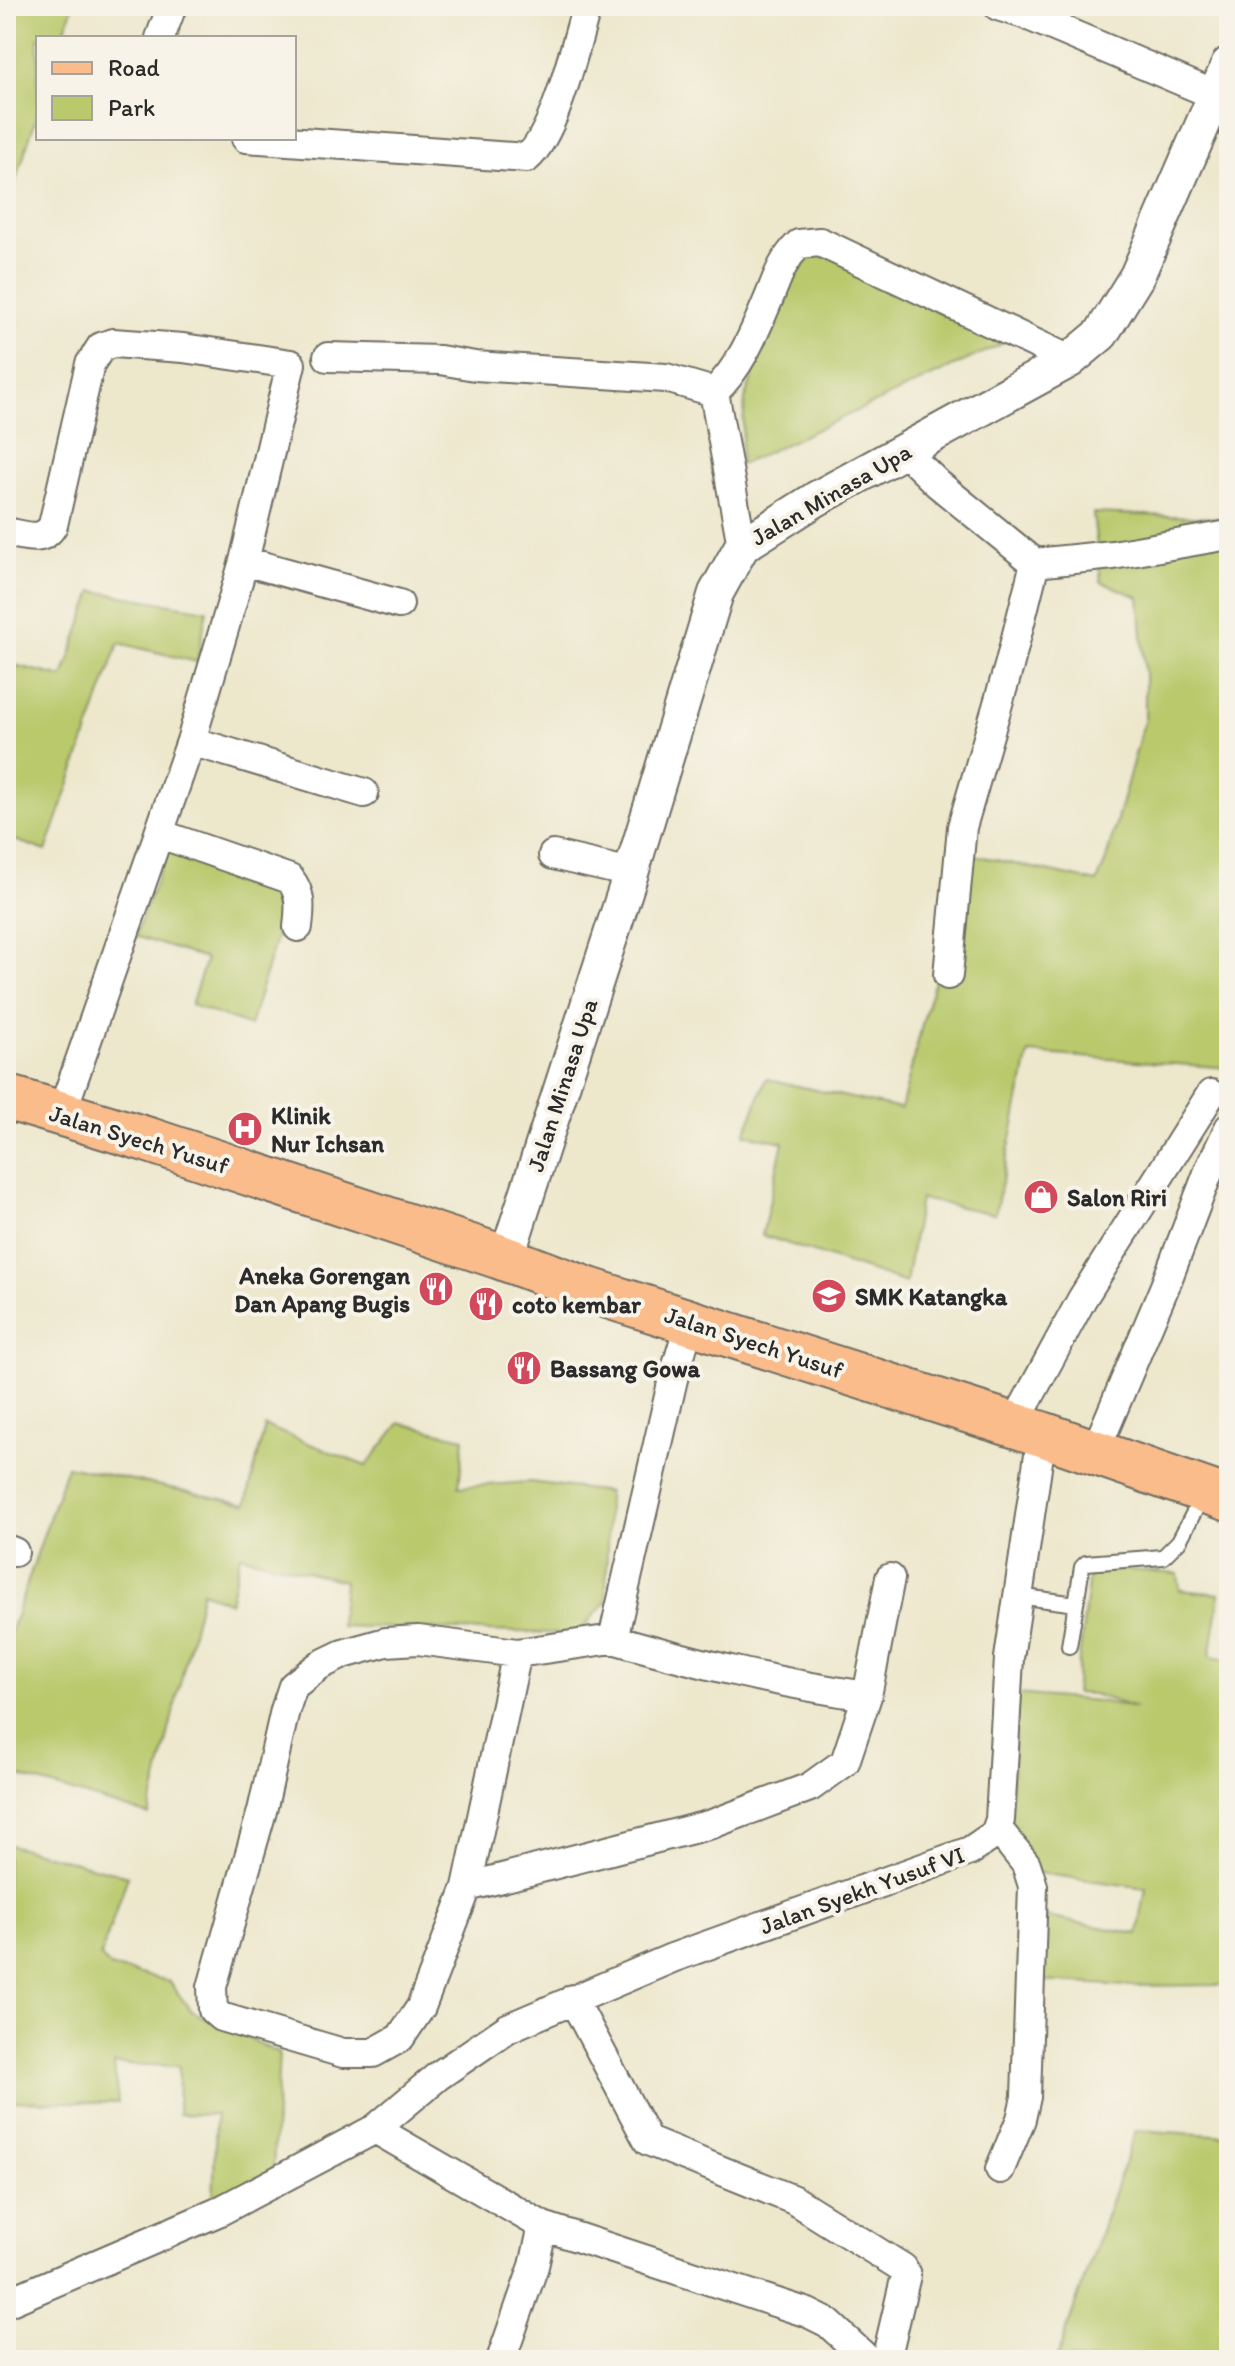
<svg xmlns="http://www.w3.org/2000/svg" width="1235" height="2366" font-family="Itim,sans-serif">
	<style>
		.green { fill: #b9c96c; stroke: #727a4c; stroke-width: 2 }
		.lines { fill: none; stroke-linecap: round; stroke-linejoin: round }
		.service-casing { stroke: #6f6d63; stroke-width: 18 }
		.minor-casing { stroke: #6f6d63; stroke-width: 32 }
		.tertiary-casing { stroke: #6f6d63; stroke-width: 38 }
		.primary-casing { stroke: #6f6d63; stroke-width: 48 }
		.service { stroke: #fff; stroke-width: 14 }
		.minor { stroke: #fff; stroke-width: 28 }
		.tertiary { stroke: #fff; stroke-width: 34 }
		.primary { stroke: #fabc8b; stroke-width: 44 }
		.labels { text-anchor: middle; dominant-baseline: central; stroke-width: 8; stroke-linejoin: round; paint-order: stroke }
		.street-label { font-size: 24px; fill: #2b2b2b; stroke: #f7f3e8 }
		.poi-label { font-size: 24px; font-weight: bold; fill: #2b2b2b; stroke: #f7f3e8; text-anchor: start }
	</style>
	<rect width="100%" height="100%" fill="#f7f3e8"/>
	<filter id="ink" filterUnits="userSpaceOnUse"><feTurbulence type="fractalNoise" baseFrequency=".0125" numOctaves="2"/><feDisplacementMap in="SourceGraphic" scale="16" xChannelSelector="R" yChannelSelector="G"/><feConvolveMatrix kernelMatrix="1 2 1 2 8 2 1 2 1" color-interpolation-filters="sRGB"/></filter>
	<filter id="wash" filterUnits="userSpaceOnUse"><feTurbulence type="fractalNoise" baseFrequency=".006" numOctaves="4" result="noise"/><feDisplacementMap in="SourceGraphic" scale="32" xChannelSelector="R" yChannelSelector="G"/><feGaussianBlur stdDeviation="1.8" result="paint"/><feColorMatrix in="noise" values="0 0 0 0 0 0 0 0 0 0 0 0 0 0 0 0 0 1.4 0 .05"/><feComposite in="paint" operator="in"/></filter>
	<g filter="url(#wash)">
		<rect width="100%" height="100%" fill="#ede7cc"/>
		<path class="green" d="M 6,6 L 73,6 L 62,38 L 38,38 L 38,112 L 6,210 Z
			M 817,249 L 1002,344 L 740,465 L 745,400 L 777,295 Z
			M 1093,513 L 1218,518 L 1229,536 L 1229,1068 L 1029,1053 L 995,1214 L 920,1199 L 906,1283 L 762,1235 L 783,1142 L 745,1134 L 766,1079 L 901,1109 L 925,1013 L 974,855 L 1097,882 L 1106,860 L 1145,718 L 1145,674 L 1139,597 L 1101,582 Z
			M 93,591 L 207,610 L 197,662 L 119,643 L 46,851 L 6,837 L 6,663 L 63,677 Z
			M 171,841 L 286,894 L 281,921 L 250,1026 L 191,1005 L 206,959 L 135,936 Z
			M 400,1423 L 464,1438 L 459,1487 L 530,1482 L 608,1492 L 606,1602 L 578,1634 L 340,1626 L 344,1581 L 240,1555 L 230,1603 L 202,1591 L 149,1815 L 6,1772 L 6,1645 L 67,1466 L 246,1504 L 265,1426 L 366,1466 Z
			M 1090,1567 L 1178,1574 L 1180,1590 L 1220,1594 L 1210,1657 L 1229,1660 L 1229,1985 L 1128,1986 L 1041,1981 L 1046,1917 L 1138,1934 L 1146,1888 L 1031,1872 L 1009,1828 L 1017,1694 L 1098,1701 L 1136,1708 L 1093,1694 L 1075,1693 Z
			M 6,1844 L 128,1876 L 100,1957 L 110,1967 L 169,1981 L 191,2011 L 279,2053 L 273,2170 L 213,2203 L 216,2115 L 178,2114 L 179,2066 L 114,2064 L 118,2103 L 6,2101 Z
			M 1136,2130 L 1229,2136 L 1229,2360 L 1056,2360 Z"/>
	</g>
	<g filter="url(#ink)">
		<g class="lines">
			<defs>
				<path id="service" d="M 1018,1596 L 1076,1604
					M 1069,1646 L 1082,1567 L 1086,1563 L 1163,1557 L 1179,1541 L 1204,1493"/>
				<path id="minor" d="M 998,6 L 1024,14
					M 1027,6 L 1024,14 L 1229,101
					M 160,38 L 172,6
					M 246,138 L 527,158 C 556,133 575,45 587,6
					M 328,357 L 440,360 L 475,366 L 666,378 L 714,392 L 742,546
					M 714,392 C 739,369 753,336 766,305 C 777,280 780,263 799,244 L 820,242 L 1070,360
					M 904,451 L 938,484 L 1035,563 L 1009,666 L 962,827 L 948,975
					M 6,532 C 24,535 43,544 53,525 L 90,364 L 101,347 L 113,343 L 183,348 L 291,364 L 244,561 L 191,741 L 61,1115
					M 244,561 L 399,604
					M 1035,563 L 1113,555 L 1229,535
					M 191,741 L 364,793
					M 160,834 L 290,879 C 302,894 300,909 298,927
					M 553,855 L 631,873
					M 1014,1425 L 1082,1299 L 1211,1094
					M 1095,1452 L 1165,1286 L 1210,1168 L 1229,1128
					M 6,1549 L 14,1552
					M 517,1653 L 467,1887 L 421,2007 L 400,2038 L 373,2053 L 343,2053 L 221,2017 L 213,2010 L 212,1987 L 262,1811 L 285,1710 L 293,1686 L 320,1665 L 343,1654 L 386,1642 L 418,1640 L 517,1653 L 613,1639 L 673,1379 L 690,1322
					M 867,1696 L 890,1578
					M 998,1829 L 1026,1864 L 1033,1886 L 1026,2097 L 1021,2119 L 1000,2169
					M 467,1887 L 712,1824 L 810,1787 L 845,1762 L 867,1696 C 780,1684 697,1663 613,1639
					M 573,1999 L 648,2141 L 794,2200 L 903,2268 L 906,2275 L 886,2360
					M 375,2129 L 543,2226 L 534,2266 L 501,2360
					M 543,2226 L 808,2313 L 828,2323 L 868,2360
					M 6,2303 L 218,2212 L 375,2129 L 438,2076 L 508,2028 L 672,1958 L 970,1851 L 995,1834 L 1000,1820 L 1009,1658 L 1042,1434"/>
				<path id="tertiary" d="M 506,1259 L 631,873 L 716,593 L 742,546 L 816,499 L 1070,360 L 1101,334 L 1137,276 L 1229,64"/>
				<path id="primary" d="M 6,1097 L 149,1140 L 498,1256 L 589,1290 L 1042,1434 L 1229,1499"/>
			</defs>
			<use href="#service" class="service-casing"/>
			<use href="#minor" class="minor-casing"/>
			<use href="#tertiary" class="tertiary-casing"/>
			<use href="#primary" class="primary-casing"/>
			<use href="#service" class="service"/>
			<use href="#minor" class="minor"/>
			<use href="#tertiary" class="tertiary"/>
			<use href="#primary" class="primary"/>
		</g>
	</g>
	<defs>
		<symbol id="hospital-disc" viewBox="-11 -11 22 22"><circle r="9.5" fill="#d1495b" stroke="#f7f3e8"/><path d="M-5-5h3v3.5h4V-5h3V5h-3V1.5h-4V5h-3Z" fill="#fff"/></symbol>
		<symbol id="shop-disc" viewBox="-11 -11 22 22"><circle r="9.5" fill="#d1495b" stroke="#f7f3e8"/><path d="M-5-2.5h2.3a2.7 3.5 0 0 1 5.4 0H5L5.5 6h-11ZM-1.5-2.5h3a1.5 2.3 0 0 0-3 0Z" fill="#fff"/></symbol>
		<symbol id="restaurant-disc" viewBox="-11 -11 22 22"><circle r="9.5" fill="#d1495b" stroke="#f7f3e8"/><path d="M-5-6h1v4h1v-4h1v4h1v-4h1v5L-1.5 .5V6h-2V.5L-5-1ZM5-6V6H3V1.5H1.5Q1.5-4 5-6Z" fill="#fff"/></symbol>
		<symbol id="school-disc" viewBox="-11 -11 22 22"><circle r="9.5" fill="#d1495b" stroke="#f7f3e8"/><path d="M0-5L7-2L0 1L-7-2ZM-4 1L0 2.5L4 1V4Q0 6-4 4Z" fill="#fff"/></symbol>
	</defs>
	<g fill-rule="evenodd">
		<use href="#hospital-disc" x="225" y="1109" width="40" height="40"/>
		<use href="#shop-disc" x="1021" y="1177" width="40" height="40"/>
		<use href="#restaurant-disc" x="416" y="1269" width="40" height="40"/>
		<use href="#school-disc" x="809" y="1276" width="40" height="40"/>
		<use href="#restaurant-disc" x="466" y="1284" width="40" height="40"/>
		<use href="#restaurant-disc" x="504" y="1348" width="40" height="40"/>
	</g>
	<g class="labels">
		<g class="street-label">
			<text transform="translate(831 494) rotate(-30)">Jalan Minasa Upa</text>
			<text transform="translate(562 1085) rotate(-72)">Jalan Minasa Upa</text>
			<text transform="translate(139 1139) rotate(17)">Jalan Syech Yusuf</text>
			<text transform="translate(754 1342) rotate(18)">Jalan Syech Yusuf</text>
			<text transform="translate(862 1890) rotate(-20)">Jalan Syekh Yusuf VI</text>
		</g>
		<g class="poi-label">
			<text x="271" y="1115">Klinik<tspan x="271" dy="28">Nur Ichsan</tspan></text>
			<text x="1067" y="1197">Salon Riri</text>
			<text x="410" y="1275" text-anchor="end">Aneka Gorengan<tspan x="410" dy="28">Dan Apang Bugis</tspan></text>
			<text x="855" y="1296">SMK Katangka</text>
			<text x="512" y="1304">coto kembar</text>
			<text x="550" y="1368">Bassang Gowa</text>
		</g>
	</g>
	<rect width="1235" height="2366" fill="none" stroke="#f7f3e8" stroke-width="32"/>
	<rect x="36" y="36" width="260" height="104" fill="#f7f3e8" stroke="#a5a39c" stroke-width="2"/>
	<rect x="52" y="62" width="40" height="12" fill="#fabc8b" stroke="#a5a39c" stroke-width="2"/>
	<text x="108" y="76" font-size="24" fill="#2b2b2b">Road</text>
	<rect x="52" y="96" width="40" height="24" fill="#b9c96c" stroke="#a5a39c" stroke-width="2"/>
	<text x="108" y="116" font-size="24" fill="#2b2b2b">Park</text>
</svg>
